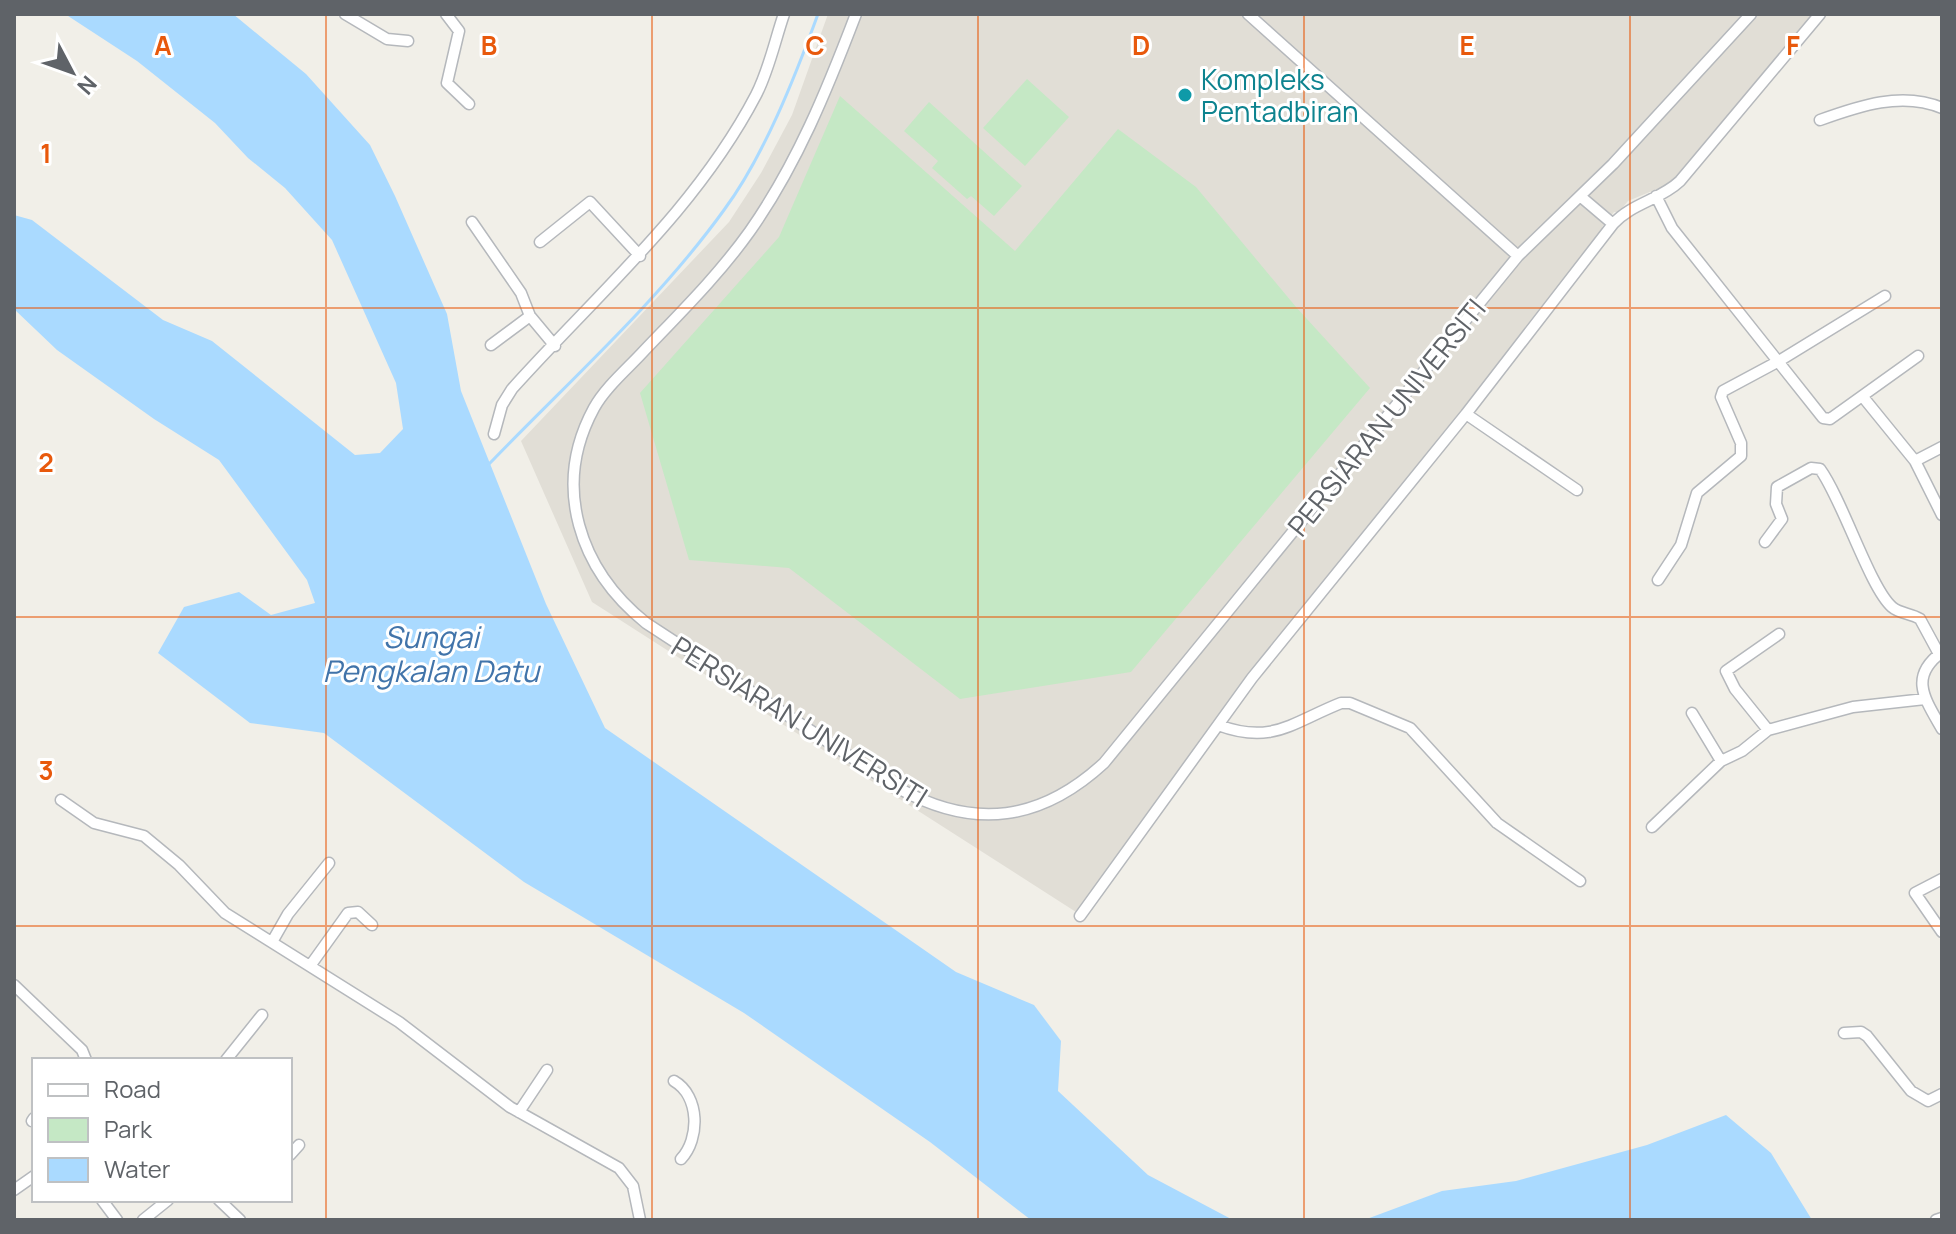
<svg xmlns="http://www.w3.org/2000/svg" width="1956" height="1234" font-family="Manrope,sans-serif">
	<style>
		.education { fill: #e1ded6 }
		.green { fill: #c5e8c5 }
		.water { fill: #aadaff }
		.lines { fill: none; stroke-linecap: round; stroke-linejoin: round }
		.stream { stroke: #aadaff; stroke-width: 3 }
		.minor-casing { stroke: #b5b8bc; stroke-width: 13 }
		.minor { stroke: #fff; stroke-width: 10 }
		.grid { fill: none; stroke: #e8590c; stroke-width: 2; stroke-opacity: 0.55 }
		.culture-dot { fill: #0f9aa8; stroke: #fff; stroke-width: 3 }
		.labels { text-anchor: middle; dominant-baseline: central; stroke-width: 6; stroke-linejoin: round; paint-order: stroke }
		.culture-label { font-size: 28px; fill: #0d838f; stroke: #fff; text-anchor: start }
		.street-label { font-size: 28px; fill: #5f6368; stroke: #fff }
		.water-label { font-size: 30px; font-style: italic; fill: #4174aa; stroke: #fff }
		.grid-label { font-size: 26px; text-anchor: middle; font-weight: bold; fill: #e8590c; stroke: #fff; stroke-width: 6; stroke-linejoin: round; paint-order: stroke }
	</style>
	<rect width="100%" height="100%" fill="#f1efe8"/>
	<path class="education" d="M 828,14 L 1816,14 L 1676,181 L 1628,201 L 1619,212 L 1614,212 L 1602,227 L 1603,233 L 1240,687 L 1076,912 L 592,602 L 521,441 L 729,222 L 761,173 L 792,115 Z"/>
	<path class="green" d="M 1027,79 L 1069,117 L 1025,166 L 983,128 Z
		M 840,96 L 1015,251 L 1118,129 L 1196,187 L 1296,307 L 1370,388 L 1131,672 L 960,699 L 789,568 L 689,560 L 640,393 L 779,237 Z
		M 929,102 L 1022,186 L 994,216 L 971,196 L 967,199 L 932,168 L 938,161 L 904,131 Z"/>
	<path class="water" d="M 65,14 L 233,14 L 306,74 L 370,145 L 395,196 L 447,314 L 461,391 L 546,604 L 605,728 L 956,972 L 1034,1005 L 1061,1041 L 1058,1091 L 1148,1175 L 1233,1220 L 1031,1220 L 930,1142 L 744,1013 L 524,882 L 324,733 L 250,723 L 158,653 L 184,607 L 239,592 L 271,615 L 315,603 L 307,580 L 219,460 L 154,419 L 57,350 L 14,309 L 14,215 L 32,220 L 163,320 L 212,341 L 355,455 L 380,453 L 403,429 L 396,383 L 332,240 L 285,188 L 248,158 L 215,123 L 137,61 Z
		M 1726,1115 L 1771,1153 L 1812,1220 L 1364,1220 L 1442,1191 L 1516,1181 L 1647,1145 Z"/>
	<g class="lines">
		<path class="stream" d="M 489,464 C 568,382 657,303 724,210 C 764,156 795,77 818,14"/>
		<defs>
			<path id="minor" d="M 345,14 L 387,39 L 408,41
				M 446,14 L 459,31 L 447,83 L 469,104
				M 856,14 C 827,90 797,164 750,231 C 718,276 679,314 641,354 C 626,370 605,388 594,408 C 551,487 580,570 646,623 L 900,789 C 975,830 1041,821 1104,763 L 1518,256 L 1613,164 L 1751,14
				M 1248,14 L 1518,256
				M 1820,120 C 1859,106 1902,91 1942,108
				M 1580,196 L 1613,224
				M 1656,196 L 1672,228 L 1823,418 L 1830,419 L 1918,356
				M 472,222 L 521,293 L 530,316 L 555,346
				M 540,242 L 590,202 L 640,256
				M 491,345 L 530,316
				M 1863,397 L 1915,461 L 1942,515
				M 1466,414 L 1577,490
				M 494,434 L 502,405 L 512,389 C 597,294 696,210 756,95 C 769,70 775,40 784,14
				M 1915,461 L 1942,447
				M 1765,542 L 1782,519 L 1776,504 L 1777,487 L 1811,468 L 1820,469 C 1843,501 1870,588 1892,607 C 1900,614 1911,613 1920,619 L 1939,654
				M 1658,580 L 1681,545 L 1697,493 L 1741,456 L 1741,443 L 1721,397 L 1723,391 L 1779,361 L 1885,296
				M 1942,652 C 1908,677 1925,699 1942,729
				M 1692,713 L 1721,761
				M 1218,725 C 1272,745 1291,723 1341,703 L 1350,703 L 1410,728 L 1497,823 L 1580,881
				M 1768,730 L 1735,689 L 1726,671 L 1779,634
				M 61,800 L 94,823 L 144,836 L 179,865 L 225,913 L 399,1022 L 510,1107 L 619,1168 L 633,1186 L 640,1220
				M 1652,827 L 1721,761 L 1742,751 L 1768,730 L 1853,707 L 1925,699
				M 1942,879 L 1915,893 L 1942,932
				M 1080,916 L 1252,678 L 1466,414 L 1613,224 C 1632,203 1660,200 1680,181 L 1820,14
				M 272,942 L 288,914 L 329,863
				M 310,966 L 348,913 L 358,912 L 372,925
				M 14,985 L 82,1050 L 86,1060
				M 1844,1033 L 1861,1032 L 1867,1036 L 1911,1091 L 1928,1101 L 1942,1094
				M 226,1060 L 262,1015
				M 674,1081 C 700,1096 700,1139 681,1159
				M 519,1112 L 547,1070
				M 32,1121 L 34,1118
				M 290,1155 L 299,1145
				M 14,1190 L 34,1176
				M 102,1200 L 117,1220
				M 219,1200 L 240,1220
				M 143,1220 L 168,1200
				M 1936,1220 L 1942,1218"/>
		</defs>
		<use href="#minor" class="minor-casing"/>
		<use href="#minor" class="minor"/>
	</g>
	<path class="grid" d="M 326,14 L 326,1220M 652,14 L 652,1220M 978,14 L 978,1220M 1304,14 L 1304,1220M 1630,14 L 1630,1220M 14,308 L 1942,308M 14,617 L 1942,617M 14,926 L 1942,926"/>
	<circle class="culture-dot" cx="1185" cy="95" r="8"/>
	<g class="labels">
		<g class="culture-label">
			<text x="1201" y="79">Kompleks<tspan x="1201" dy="32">Pentadbiran</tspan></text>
		</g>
		<g class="street-label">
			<text transform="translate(1386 417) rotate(-51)">PERSIARAN UNIVERSITI</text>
			<text transform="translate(800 721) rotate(32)">PERSIARAN UNIVERSITI</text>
		</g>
		<g class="water-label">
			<text x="431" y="636">Sungai<tspan x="431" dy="34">Pengkalan Datu</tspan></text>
		</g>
	</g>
	<g class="grid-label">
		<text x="163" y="55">A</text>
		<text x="489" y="55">B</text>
		<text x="815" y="55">C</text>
		<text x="1141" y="55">D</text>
		<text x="1467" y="55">E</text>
		<text x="1793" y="55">F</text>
		<text x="46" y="163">1</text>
		<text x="46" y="472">2</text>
		<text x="46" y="780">3</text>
	</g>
	<rect width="1956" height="1234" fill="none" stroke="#5f6368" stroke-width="32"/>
	<rect x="32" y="1058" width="260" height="144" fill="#ffffff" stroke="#bfc1c3" stroke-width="2"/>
	<rect x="48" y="1084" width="40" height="12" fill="#ffffff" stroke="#bfc1c3" stroke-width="2"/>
	<text x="104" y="1098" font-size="24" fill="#5f6368">Road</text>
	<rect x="48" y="1118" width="40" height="24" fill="#c5e8c5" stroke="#bfc1c3" stroke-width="2"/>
	<text x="104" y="1138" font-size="24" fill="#5f6368">Park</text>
	<rect x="48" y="1158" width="40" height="24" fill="#aadaff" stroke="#bfc1c3" stroke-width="2"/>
	<text x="104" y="1178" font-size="24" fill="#5f6368">Water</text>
	<g transform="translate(72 72) rotate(131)" stroke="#ffffff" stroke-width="6" paint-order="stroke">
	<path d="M0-6L14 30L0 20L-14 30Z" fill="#5f6368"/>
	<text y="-12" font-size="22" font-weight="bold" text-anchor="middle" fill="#5f6368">N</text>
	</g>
</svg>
